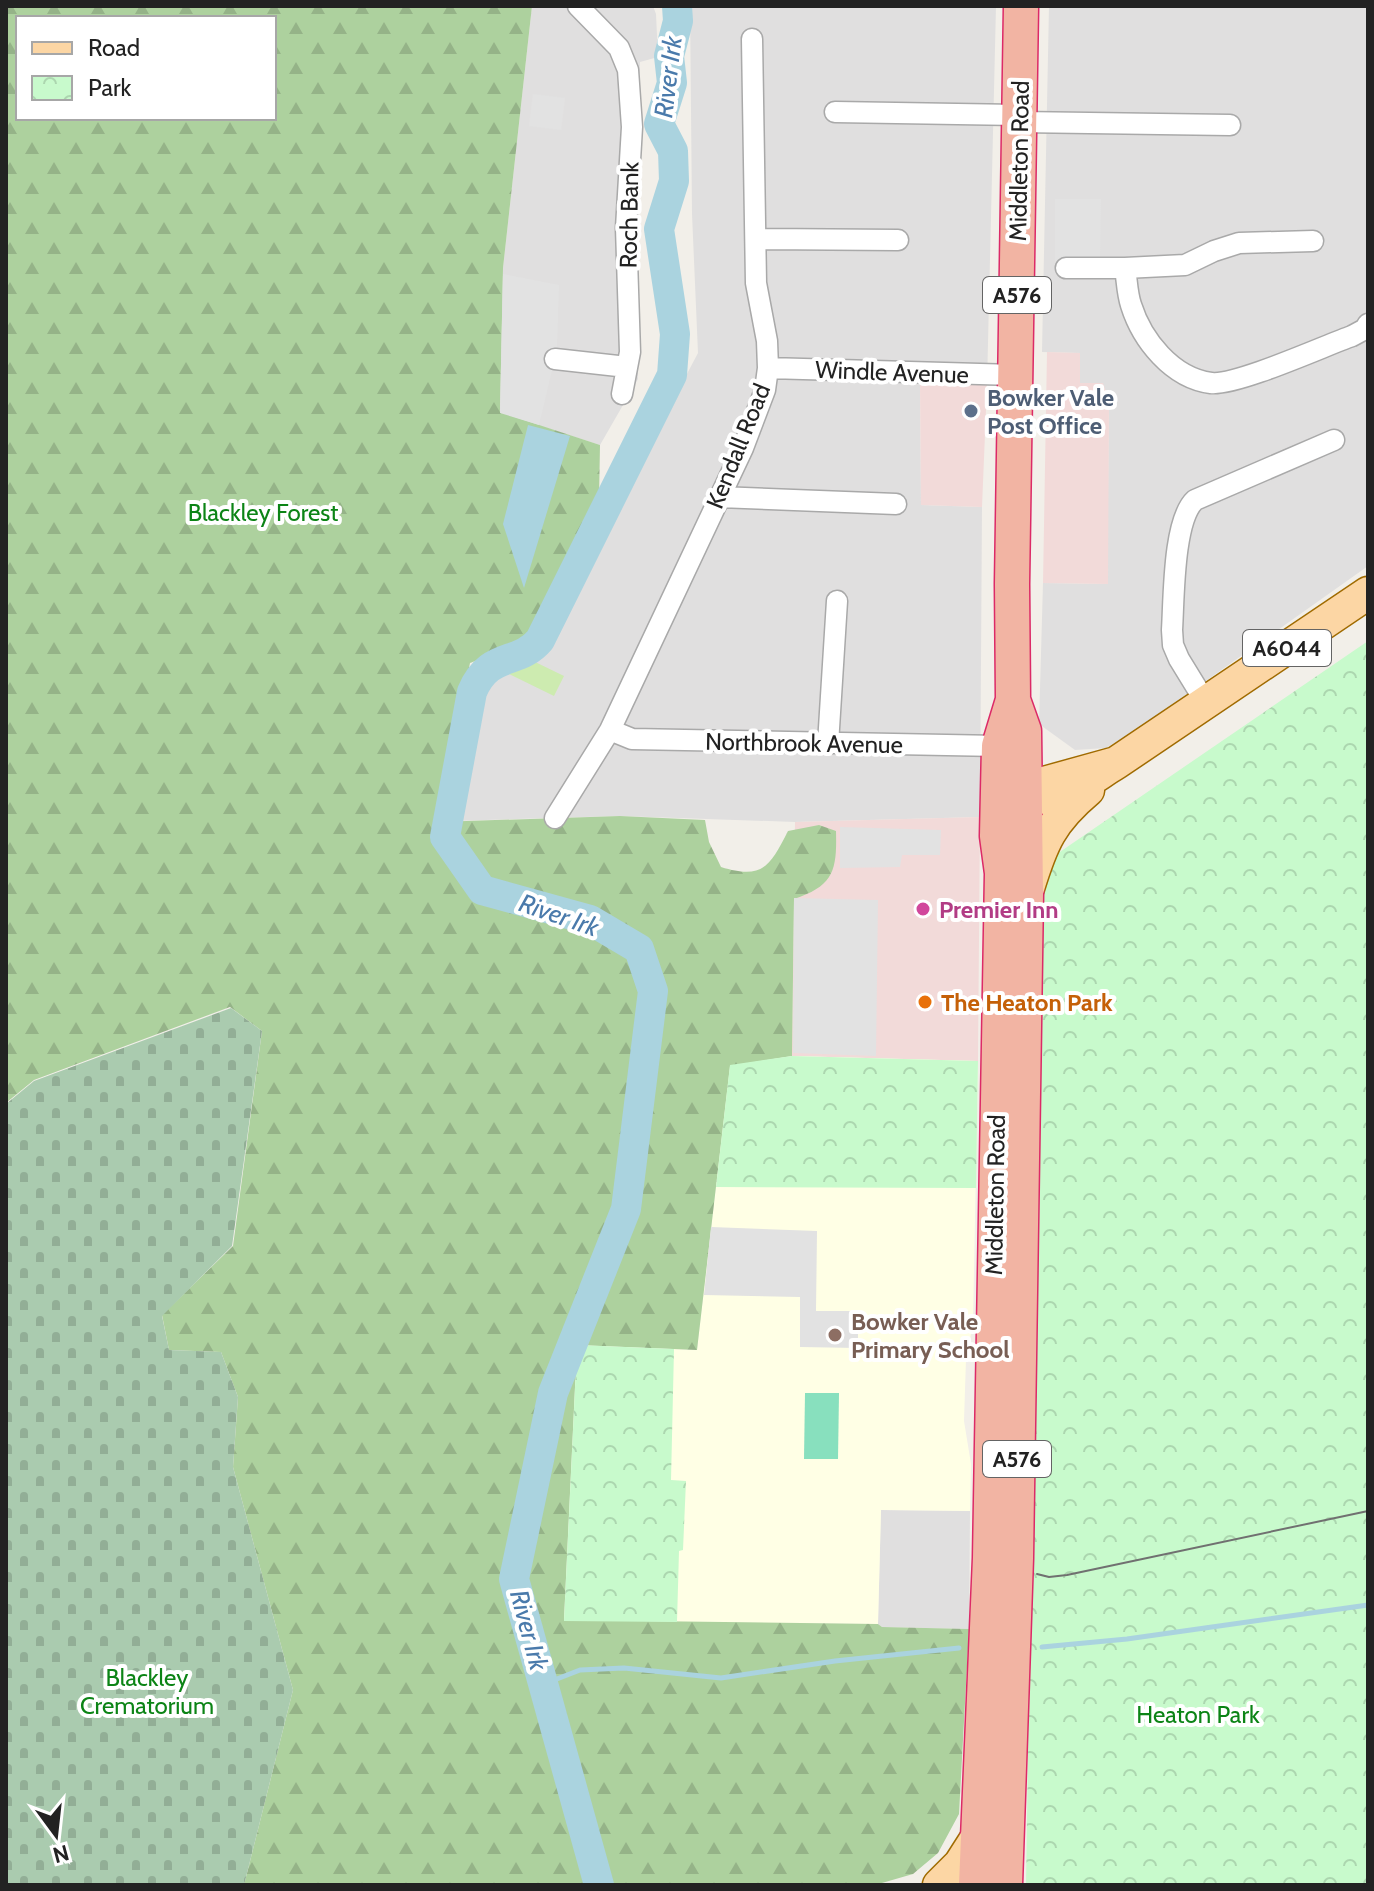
<svg xmlns="http://www.w3.org/2000/svg" width="1374" height="1891" font-family="Cabin,sans-serif">
	<style>
		.residential { fill: #e0dfdf }
		.commercial { fill: #f2dad9 }
		.education { fill: #ffffe5 }
		.forest { fill: url(#forest-firs); fill-rule: evenodd }
		.cemetery { fill: url(#cemetery-stones) }
		.park { fill: url(#park-crowns) }
		.garden { fill: #cdebb0 }
		.pitch { fill: #88e0be }
		.parking { fill: #e2e2e2 }
		.water { fill: #aad3df }
		.lines { fill: none; stroke-linecap: round; stroke-linejoin: round }
		.stream { stroke: #aad3df; stroke-width: 5 }
		.river { stroke: #aad3df; stroke-width: 30 }
		.minor-casing { stroke: #a9a9a9; stroke-width: 23 }
		.primary-casing { stroke: #a06b00; stroke-width: 35 }
		.trunk-casing { stroke: #dc2a67; stroke-width: 37 }
		.minor { stroke: #fff; stroke-width: 20 }
		.primary { stroke: #fcd6a4; stroke-width: 32 }
		.trunk { stroke: #f2b4a3; stroke-width: 34 }
		.tram { stroke: #707070; stroke-width: 2 }
		.service-dot { fill: #5c6f8a; stroke: #fff; stroke-width: 3 }
		.hotel-dot { fill: #d1479c; stroke: #fff; stroke-width: 3 }
		.food-dot { fill: #e8710a; stroke: #fff; stroke-width: 3 }
		.education-dot { fill: #8d6e63; stroke: #fff; stroke-width: 3 }
		.labels { text-anchor: middle; dominant-baseline: central; stroke-width: 8; stroke-linejoin: round; paint-order: stroke }
		.shield { fill: #fff; stroke: #646464; stroke-width: 2 }
		.shield-label { font-size: 22px; font-weight: bold; fill: #222 }
		.street-label { font-size: 24px; fill: #222; stroke: #fff }
		.service-label { font-size: 24px; font-weight: bold; fill: #4e5e75; stroke: #fff; text-anchor: start }
		.park-label { font-size: 24px; fill: #0c8416; stroke: #fff }
		.hotel-label { font-size: 24px; font-weight: bold; fill: #b23c85; stroke: #fff; text-anchor: start }
		.food-label { font-size: 24px; font-weight: bold; fill: #c56008; stroke: #fff; text-anchor: start }
		.education-label { font-size: 24px; font-weight: bold; fill: #785e54; stroke: #fff; text-anchor: start }
		.water-label { font-size: 26px; font-style: italic; fill: #4a7aab; stroke: #fff }
	</style>
	<defs>
		<pattern id="forest-firs" width="22" height="20" patternUnits="userSpaceOnUse" patternTransform="scale(2)"><rect width="22" height="20" fill="#add19e"/><path d="M5 1l3.5 6h-7zM16 11l3.5 6h-7z" fill="#95b388"/></pattern>
		<pattern id="cemetery-stones" width="16" height="16" patternUnits="userSpaceOnUse" patternTransform="scale(2)"><rect width="16" height="16" fill="#aacbaf"/><path d="M2 7V4a2 2 0 0 1 4 0v3zM10 15v-3a2 2 0 0 1 4 0v3z" fill="#92ae96"/></pattern>
		<pattern id="park-crowns" width="20" height="18" patternUnits="userSpaceOnUse" patternTransform="scale(2)"><rect width="20" height="18" fill="#c8facc"/><path d="M2 6a3 3 0 1 1 6 0M12 15a3 3 0 1 1 6 0" fill="none" stroke="#acd6af"/></pattern>
	</defs>
	<rect width="100%" height="100%" fill="#f2efe9"/>
	<path class="residential" d="M 532,6 L 653,6 L 656,14 L 658,57 L 640,62 L 636,240 L 638,379 L 600,445 L 500,413 L 503,268 Z
		M 690,6 L 996,6 L 987,385 L 920,383 L 921,505 L 982,507 L 980,817 L 795,822 L 620,816 L 454,821 L 476,699 L 489,684 L 545,652 L 634,474 L 698,353 L 692,214 Z
		M 1049,6 L 1368,6 L 1368,566 L 1148,722 L 1106,748 L 1075,750 L 1039,724 L 1043,583 L 1107,584 L 1109,400 L 1080,383 L 1080,353 L 1042,352 Z
		M 881,1510 L 970,1511 L 969,1629 L 882,1627 L 878,1624 Z"/>
	<path class="commercial" d="M 1047,352 L 1080,353 L 1080,383 L 1103,383 L 1109,400 L 1108,584 L 1043,583 Z
		M 920,383 L 987,385 L 982,507 L 921,505 Z
		M 980,817 L 978,1061 L 792,1056 L 795,822 Z"/>
	<path class="education" d="M 792,1056 L 978,1061 L 973,1324 L 966,1359 L 964,1421 L 971,1464 L 970,1511 L 881,1510 L 878,1624 L 564,1621 L 577,1345 L 697,1350 L 730,1065 Z"/>
	<path class="forest" d="M 6,6 L 532,6 L 503,268 L 500,412 L 600,445 L 599,499 L 565,572 L 528,641 L 470,663 L 437,822 L 620,816 L 705,820 L 709,842 L 721,867 C 763,880 770,866 788,831 L 819,825 L 836,831 C 837,870 834,886 794,899 L 792,1056 L 730,1066 L 697,1350 L 577,1345 L 564,1620 L 878,1624 L 882,1627 L 969,1629 L 959,1814 L 938,1853 L 913,1874 L 875,1885 L 244,1885 L 293,1690 L 233,1467 L 238,1397 L 221,1352 L 169,1350 L 162,1315 L 233,1246 L 262,1031 L 230,1007 L 34,1080 L 6,1103 ZM 18,18 L 274,18 L 274,118 L 18,118 Z"/>
	<path class="cemetery" d="M 231,1008 L 262,1031 L 232,1246 L 162,1316 L 169,1350 L 221,1352 L 238,1397 L 233,1467 L 293,1690 L 244,1885 L 6,1885 L 6,1104 L 34,1081 Z"/>
	<path class="park" d="M 1368,641 L 1368,1885 L 1026,1885 L 1041,897 L 1051,858 Z
		M 792,1056 L 978,1061 L 976,1188 L 716,1187 L 730,1065 Z
		M 577,1345 L 674,1349 L 671,1480 L 686,1481 L 683,1550 L 679,1551 L 677,1622 L 564,1621 Z"/>
	<path class="garden" d="M 531,660 L 564,676 L 554,696 L 507,673 Z"/>
	<path class="pitch" d="M 805,1393 L 839,1393 L 838,1459 L 804,1459 Z"/>
	<path class="parking" d="M 533,94 L 565,98 L 561,130 L 529,126 Z
		M 1055,199 L 1101,199 L 1100,263 L 1055,263 Z
		M 503,274 L 559,285 L 557,349 L 539,425 L 500,413 Z
		M 840,827 L 941,830 L 940,855 L 902,855 L 900,867 L 840,868 Z
		M 794,898 L 878,900 L 876,1056 L 793,1053 Z
		M 711,1227 L 817,1231 L 816,1311 L 858,1311 L 858,1348 L 800,1347 L 800,1297 L 704,1295 Z"/>
	<path class="water" d="M 528,425 L 570,436 L 524,588 L 503,524 Z"/>
	<g class="lines">
		<path class="stream" d="M 1042,1647 L 1127,1639 L 1368,1605
			M 544,1684 L 580,1670 L 624,1668 L 721,1678 L 835,1661 L 959,1648"/>
		<path class="river" d="M 599,1885 L 514,1579 L 553,1393 L 626,1209 L 653,991 L 639,949 L 590,920 L 482,890 L 445,837 L 472,692 C 489,651 518,666 540,640 L 672,375 L 675,334 L 659,229 L 674,181 L 673,151 L 659,124 L 672,83 L 669,56 L 678,21 L 677,6"/>
		<defs>
			<path id="minor" d="M 578,6 L 619,48 L 628,70 L 632,127 L 626,228 L 630,352 L 622,394
				M 835,112 L 1019,115
				M 1019,122 L 1230,125
				M 756,239 L 898,240
				M 1313,241 L 1239,243 L 1214,251 L 1185,265 L 1125,268 C 1127,280 1127,293 1131,305 C 1142,340 1172,378 1211,383 C 1236,386 1324,346 1352,336 L 1365,329 L 1368,324
				M 1066,268 L 1125,268
				M 555,359 L 627,367
				M 768,368 L 1015,375
				M 719,497 L 896,504
				M 1206,703 L 1179,659 L 1173,645 L 1172,630 C 1174,599 1173,520 1195,500 L 1334,440
				M 610,730 L 632,739 L 999,746
				M 828,744 L 837,601
				M 555,818 L 610,730 L 743,448 L 765,390 L 768,368 L 767,341 L 756,283 L 752,39"/>
			<path id="primary" d="M 1116,763 L 1044,783 L 1025,794 C 1058,808 1089,779 1116,763 L 1368,593
				M 1028,888 C 1042,842 1051,821 1088,790
				M 939,1885 L 960,1864 L 976,1839"/>
			<path id="trunk" d="M 976,1885 L 990,1558 L 1002,873 L 997,836 L 999,746 L 1013,700 L 1012,584 L 1021,6
				M 1005,1885 L 1016,1558 L 1026,893 L 1024,731 L 1013,700"/>
		</defs>
		<use href="#minor" class="minor-casing"/>
		<use href="#primary" class="primary-casing"/>
		<use href="#trunk" class="trunk-casing"/>
		<use href="#minor" class="minor"/>
		<use href="#primary" class="primary"/>
		<use href="#trunk" class="trunk"/>
		<path class="tram" d="M 1037,1574 L 1049,1577 L 1067,1575 L 1368,1511"/>
	</g>
	<circle class="service-dot" cx="971" cy="411" r="8"/>
	<circle class="hotel-dot" cx="923" cy="909" r="8"/>
	<circle class="food-dot" cx="925" cy="1002" r="8"/>
	<circle class="education-dot" cx="835" cy="1335" r="8"/>
	<g class="labels">
		<g class="shield">
			<rect x="983" y="277" width="68" height="36" rx="6"/>
			<rect x="1243" y="630" width="88" height="36" rx="6"/>
			<rect x="983" y="1441" width="68" height="36" rx="6"/>
		</g>
		<g class="shield-label">
			<text x="1017" y="295">A576</text>
			<text x="1287" y="648">A6044</text>
			<text x="1017" y="1459">A576</text>
		</g>
		<g class="street-label">
			<text transform="translate(1019 161) rotate(-89)">Middleton Road</text>
			<text transform="translate(629 215) rotate(-89)">Roch Bank</text>
			<text transform="translate(892 372) rotate(2)">Windle Avenue</text>
			<text transform="translate(738 446) rotate(-68)">Kendall Road</text>
			<text transform="translate(804 743) rotate(1)">Northbrook Avenue</text>
			<text transform="translate(995 1195) rotate(-89)">Middleton Road</text>
		</g>
		<g class="service-label">
			<text x="987" y="397">Bowker Vale<tspan x="987" dy="28">Post Office</tspan></text>
		</g>
		<g class="park-label">
			<text x="263" y="512">Blackley Forest</text>
			<text x="147" y="1677">Blackley<tspan x="147" dy="28">Crematorium</tspan></text>
			<text x="1198" y="1714">Heaton Park</text>
		</g>
		<g class="hotel-label">
			<text x="939" y="909">Premier Inn</text>
		</g>
		<g class="food-label">
			<text x="941" y="1002">The Heaton Park</text>
		</g>
		<g class="education-label">
			<text x="851" y="1321">Bowker Vale<tspan x="851" dy="28">Primary School</tspan></text>
		</g>
		<g class="water-label">
			<text transform="translate(668 77) rotate(-83)">River Irk</text>
			<text transform="translate(559 915) rotate(19)">River Irk</text>
			<text transform="translate(529 1630) rotate(75)">River Irk</text>
		</g>
	</g>
	<rect width="1374" height="1891" fill="none" stroke="#222222" stroke-width="16"/>
	<rect x="16" y="16" width="260" height="104" fill="#ffffff" stroke="#a7a7a7" stroke-width="2"/>
	<rect x="32" y="42" width="40" height="12" fill="#fcd6a4" stroke="#a7a7a7" stroke-width="2"/>
	<text x="88" y="56" font-size="24" fill="#222222">Road</text>
	<rect x="32" y="76" width="40" height="24" fill="url(#park-crowns)" stroke="#a7a7a7" stroke-width="2"/>
	<text x="88" y="96" font-size="24" fill="#222222">Park</text>
	<g transform="translate(56 1835) rotate(165)" stroke="#ffffff" stroke-width="6" paint-order="stroke">
	<path d="M0-6L14 30L0 20L-14 30Z" fill="#222222"/>
	<text y="-12" font-size="22" font-weight="bold" text-anchor="middle" fill="#222222">N</text>
	</g>
</svg>
